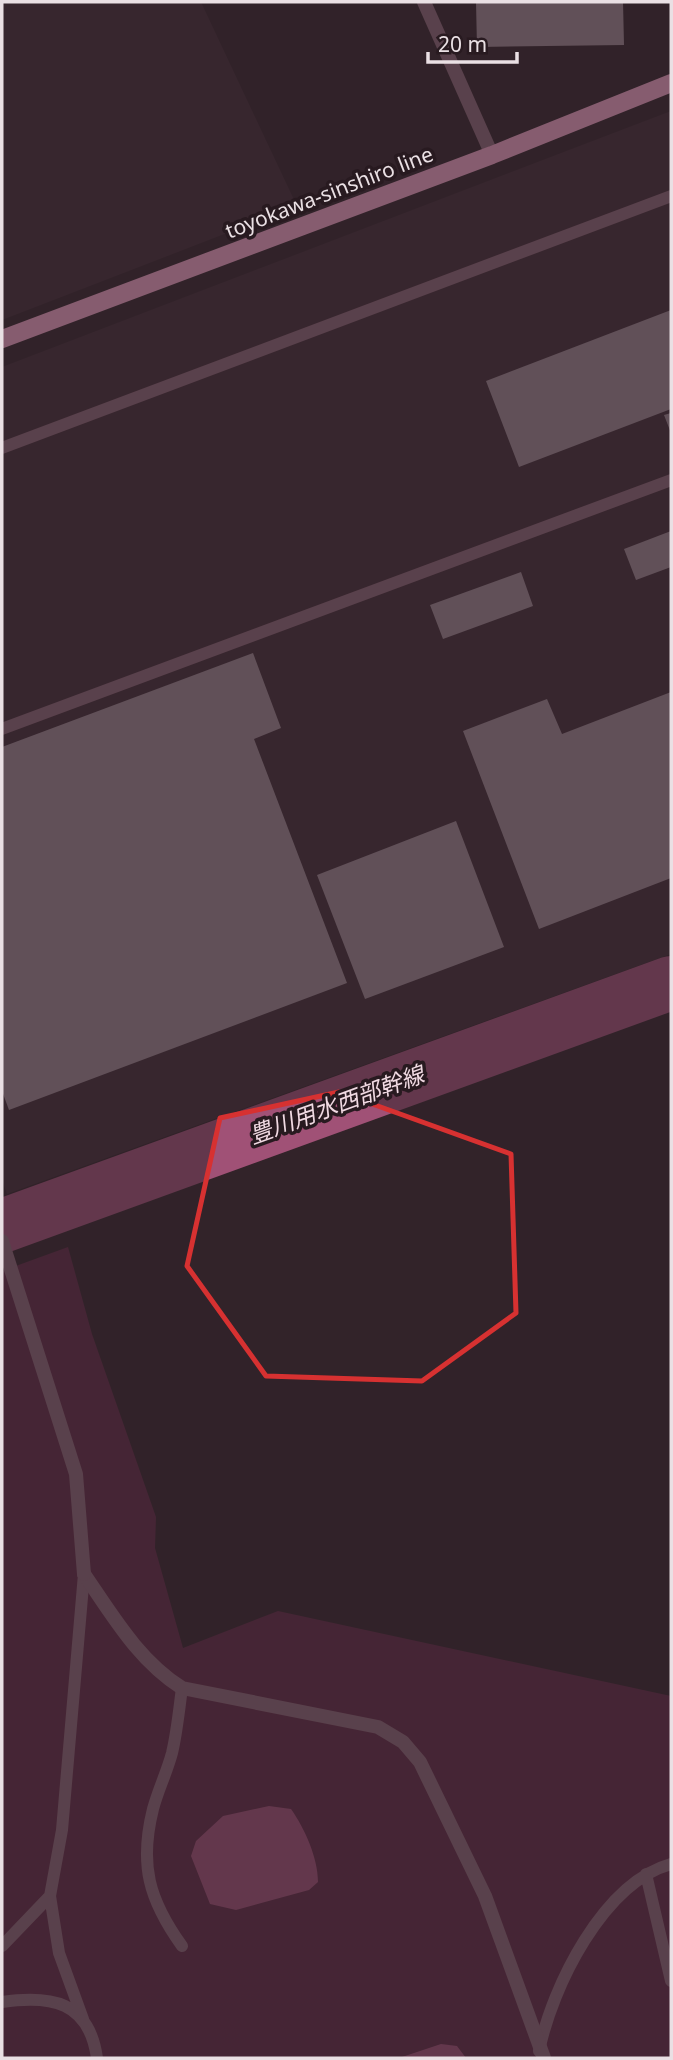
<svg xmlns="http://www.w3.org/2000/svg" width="673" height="2060" font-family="'Noto Sans','Noto Sans JP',sans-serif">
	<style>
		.built { fill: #3f2b34 }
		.green { fill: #5e2943 }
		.water { fill: #a05176 }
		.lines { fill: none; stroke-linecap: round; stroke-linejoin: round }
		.river { stroke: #a05176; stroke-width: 54 }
		.building { fill: #9b8890 }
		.service { stroke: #8b6675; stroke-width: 12 }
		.minor { stroke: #8b6675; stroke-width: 14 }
		.tertiary { stroke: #8b6675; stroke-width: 14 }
		.primary { stroke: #eea3c4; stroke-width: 18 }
		.marked { fill: none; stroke: #d73131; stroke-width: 5; stroke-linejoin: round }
		.labels { text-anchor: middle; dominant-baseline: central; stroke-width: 7; stroke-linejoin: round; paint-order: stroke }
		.street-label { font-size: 21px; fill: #eae0e4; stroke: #281a20 }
		.water-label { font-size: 23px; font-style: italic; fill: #f1dae3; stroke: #281a20 }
	</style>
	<rect width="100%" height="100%" fill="#322329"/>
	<path class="built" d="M 2,2 L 201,2 L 297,206 L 2,320 Z
		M 671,111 L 671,954 L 7,1194 L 2,1180 L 2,367 Z"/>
	<path class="green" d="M 68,1247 L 92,1334 L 156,1517 L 155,1548 L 183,1648 L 278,1611 L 671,1696 L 671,2058 L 2,2058 L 2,1271 Z"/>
	<path class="water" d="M 269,1806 L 291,1809 C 305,1829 318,1858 318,1882 L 309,1890 L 236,1910 L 210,1904 L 191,1856 L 196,1841 L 223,1816 Z
		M 441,2044 L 457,2046 L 466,2058 L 399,2058 Z"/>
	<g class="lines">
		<path class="river" d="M 2,1226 L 671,983"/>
	</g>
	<path class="building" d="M 476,2 L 623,2 L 624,45 L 477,47 Z
		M 671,310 L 671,409 L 519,467 L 486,381 Z
		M 671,413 L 671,433 L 664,415 Z
		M 671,531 L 671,567 L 636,580 L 624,549 Z
		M 521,572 L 533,606 L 443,639 L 430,605 Z
		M 253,653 L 281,728 L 254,739 L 347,983 L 9,1110 L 2,1091 L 2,747 Z
		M 671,692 L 671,878 L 539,929 L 463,731 L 547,699 L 562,734 Z
		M 456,821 L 504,947 L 365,999 L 317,875 Z"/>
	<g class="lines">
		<path class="service" d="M 2,448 L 671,196
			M 2,729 L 671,480
			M 646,1874 L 671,1981
			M 2,1946 L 50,1896
			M 182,1946 C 149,1900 139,1865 153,1809 C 158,1790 167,1772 172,1753 C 177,1732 179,1710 182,1688
			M 2,2002 C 51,1995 89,2001 97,2058
			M 83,2019 L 59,1953 L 50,1896 L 62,1830 L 84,1574
			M 539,2051 C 552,1987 603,1883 671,1864"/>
		<path class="minor" d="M 424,2 L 492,155
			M 84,1574 C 113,1616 138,1660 182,1688 L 378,1727 L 403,1742 L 420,1762 L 485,1896 L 544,2058"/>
		<path class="tertiary" d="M 2,1241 L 76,1474 L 84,1574"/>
		<path class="primary" d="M 2,339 L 492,155 L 671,83"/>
	</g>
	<path d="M0 0H673V2060H0ZM 339,1092 L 511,1154 L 516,1313 L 422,1381 L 266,1376 L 187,1266 L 220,1118 Z" fill="#322329" fill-opacity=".55" fill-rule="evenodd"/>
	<path class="marked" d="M 339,1092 L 511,1154 L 516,1313 L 422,1381 L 266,1376 L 187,1266 L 220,1118 Z"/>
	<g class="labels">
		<g class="street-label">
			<text transform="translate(329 192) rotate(-21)">toyokawa-sinshiro line</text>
		</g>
		<g class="water-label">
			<text transform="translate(336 1104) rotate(-20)">豊川用水西部幹線</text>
		</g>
	</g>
	<rect width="673" height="2060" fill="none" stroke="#eae0e4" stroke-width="7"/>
	<path d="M428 52v10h89v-10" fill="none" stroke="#eae0e4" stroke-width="3.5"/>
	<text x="438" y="52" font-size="21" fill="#eae0e4" stroke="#281a20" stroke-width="5" paint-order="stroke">20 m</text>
</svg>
